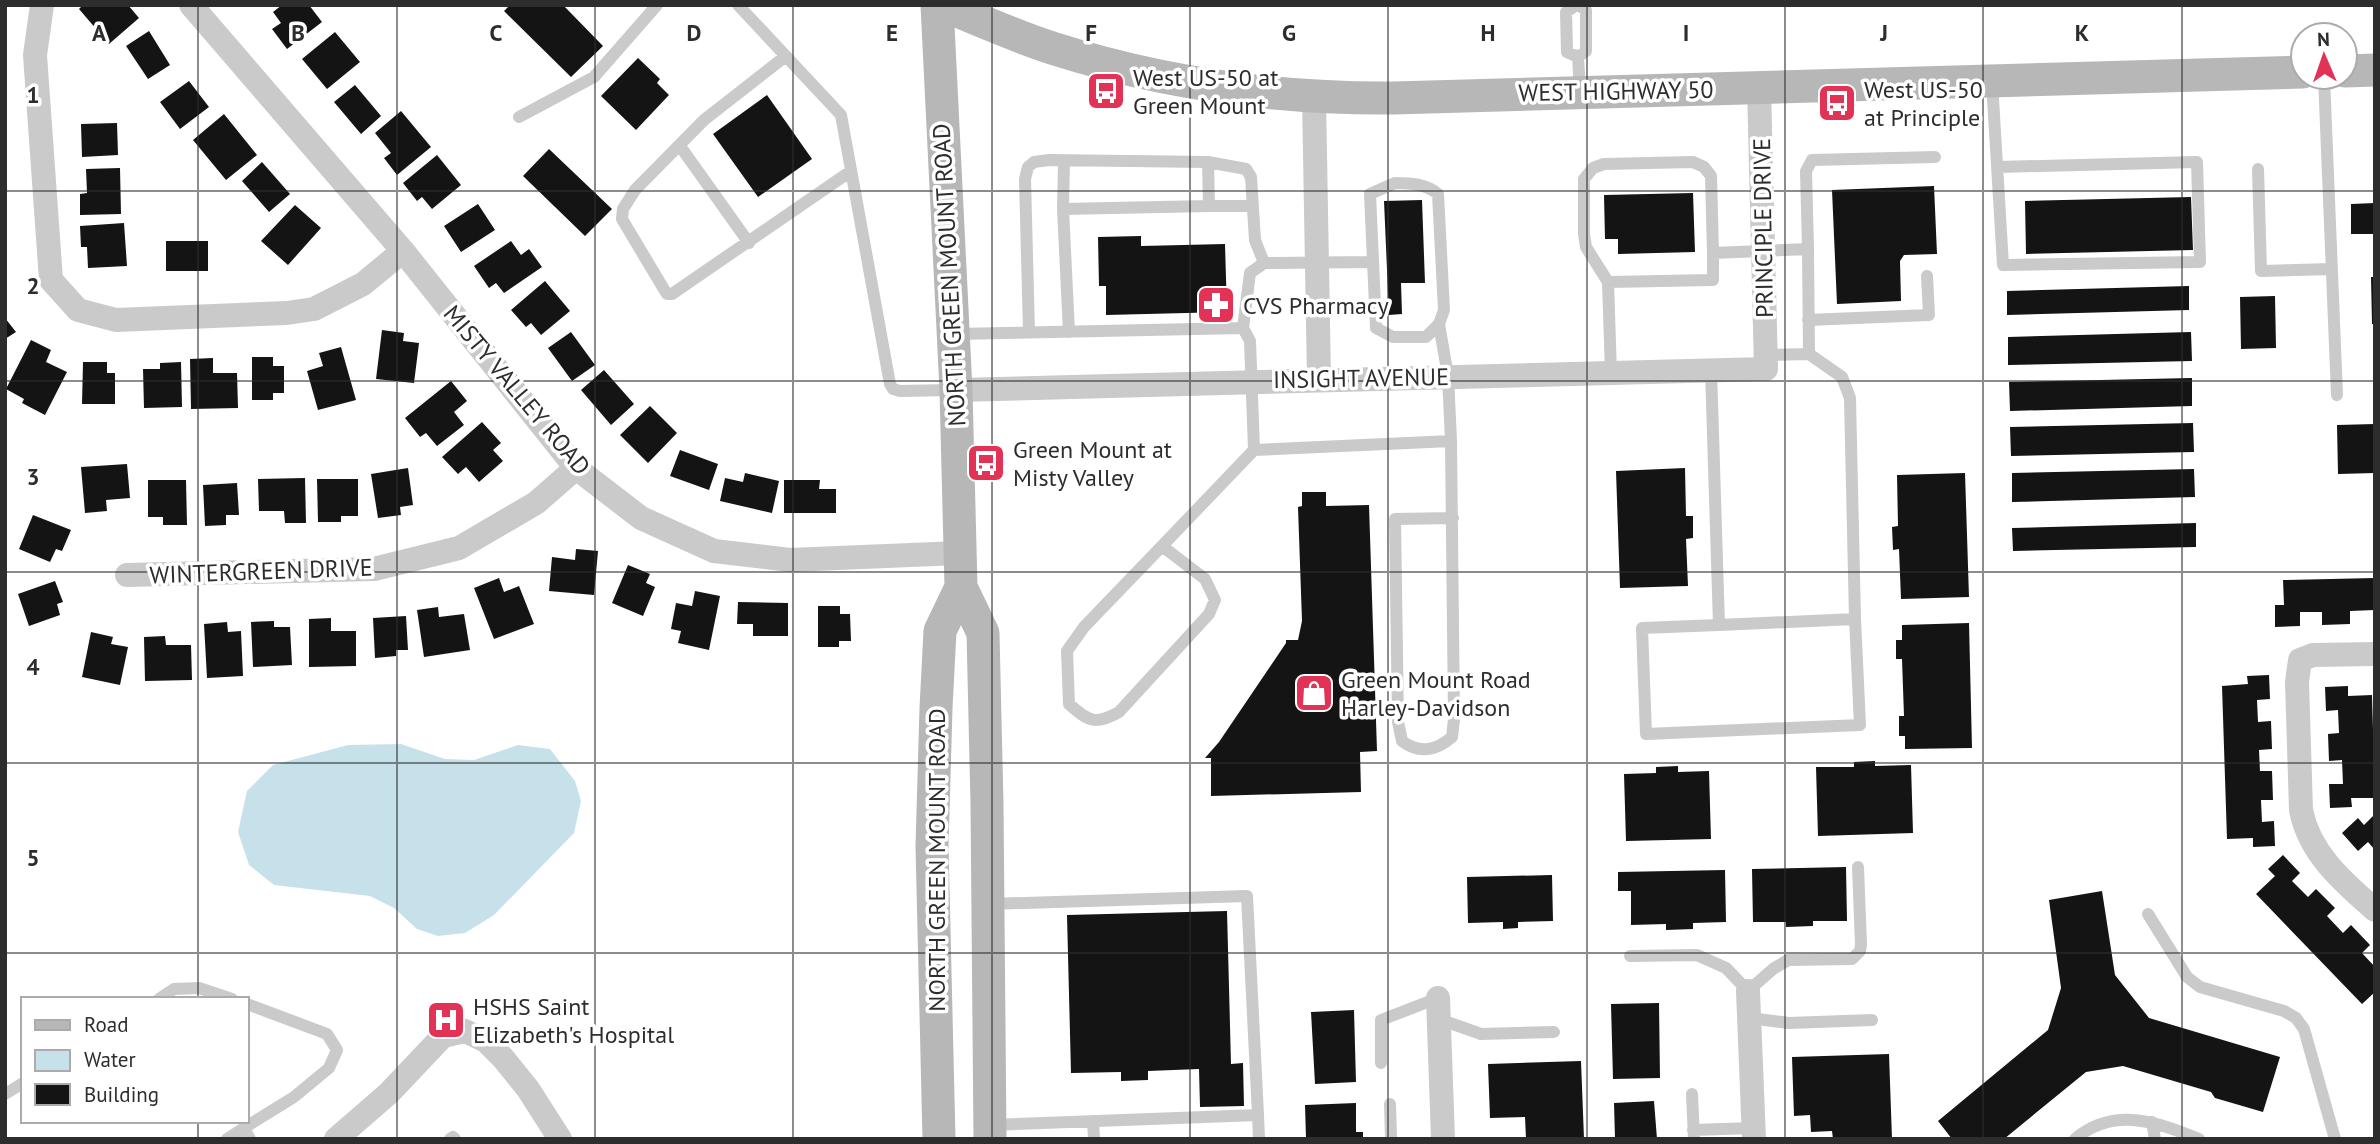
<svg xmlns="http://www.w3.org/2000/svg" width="2380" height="1144" font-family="'PT Sans',sans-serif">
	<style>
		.water { fill: #c7e1ea }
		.building { fill: #141414 }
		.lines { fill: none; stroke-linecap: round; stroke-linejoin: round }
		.lane { stroke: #cacaca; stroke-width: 12 }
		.street { stroke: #cacaca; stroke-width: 24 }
		.secondary { stroke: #b7b7b7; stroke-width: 33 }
		.grid { fill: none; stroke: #2d2d2d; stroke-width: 2; stroke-opacity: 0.55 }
		.labels { text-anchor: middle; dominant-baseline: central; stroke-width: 7; stroke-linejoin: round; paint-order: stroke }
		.poi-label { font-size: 24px; fill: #2d2d2d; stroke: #fff; text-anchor: start }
		.street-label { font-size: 24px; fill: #2d2d2d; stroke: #fff }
		.grid-label { font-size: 23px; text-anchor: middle; font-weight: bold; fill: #2d2d2d; stroke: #fff; stroke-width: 7; stroke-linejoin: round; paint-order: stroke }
	</style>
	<rect width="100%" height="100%" fill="#fff"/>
	<path class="water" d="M 401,744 L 445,759 L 474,760 L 518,745 L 550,749 L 575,781 L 581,801 L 574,833 L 494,915 L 465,933 L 438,936 L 417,929 L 394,908 L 370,896 L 274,885 L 249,865 L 238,832 L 247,791 L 273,765 L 348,745 Z"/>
	<path class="building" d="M 83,5 L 128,5 L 139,18 L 109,44 L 79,9 Z
		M 282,5 L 299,5 L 301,7 L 309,5 L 322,22 L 287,49 L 272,29 L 281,23 L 273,12 Z
		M 510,5 L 563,5 L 603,46 L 571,77 L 504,11 Z
		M 149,31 L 170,65 L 148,79 L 126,46 Z
		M 335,32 L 360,62 L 327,89 L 302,59 Z
		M 638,58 L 660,79 L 657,83 L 669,95 L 636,130 L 601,96 Z
		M 189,81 L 209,107 L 180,129 L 160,102 Z
		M 355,85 L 381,116 L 361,134 L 334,102 Z
		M 767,95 L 812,159 L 758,197 L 713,134 Z
		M 401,111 L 431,147 L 397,175 L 384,158 L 391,153 L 375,133 Z
		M 224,114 L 257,155 L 226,180 L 193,140 Z
		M 117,123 L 118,155 L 82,157 L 81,124 Z
		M 549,149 L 612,209 L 585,236 L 523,176 Z
		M 437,155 L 461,185 L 432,209 L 422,197 L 417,201 L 403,183 Z
		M 262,162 L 290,194 L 269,212 L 242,181 Z
		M 120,168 L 121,214 L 80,215 L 80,194 L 87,193 L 86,169 Z
		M 1934,186 L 1937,254 L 1904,255 L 1900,261 L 1901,301 L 1837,304 L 1832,190 Z
		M 1693,193 L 1695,252 L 1618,254 L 1618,239 L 1605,239 L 1604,195 Z
		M 2191,197 L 2193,250 L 2026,254 L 2025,201 Z
		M 1422,200 L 1425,283 L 1401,283 L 1402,314 L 1389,315 L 1384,201 Z
		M 2375,203 L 2375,234 L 2351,234 L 2351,204 Z
		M 478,204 L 495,230 L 461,252 L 444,226 Z
		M 295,205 L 321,228 L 288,265 L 261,241 Z
		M 124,223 L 127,266 L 88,268 L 87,247 L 81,247 L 80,226 Z
		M 1141,236 L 1141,246 L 1225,244 L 1227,312 L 1106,315 L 1106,286 L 1099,286 L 1098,237 Z
		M 166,241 L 208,241 L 208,271 L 166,271 Z
		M 511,241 L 521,255 L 529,249 L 542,267 L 504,293 L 496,283 L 489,288 L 474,266 Z
		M 2371,277 L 2375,277 L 2375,324 L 2372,324 Z
		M 545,281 L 570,311 L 541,335 L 531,323 L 526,327 L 511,310 Z
		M 2189,286 L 2189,310 L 2007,315 L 2007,291 Z
		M 2275,296 L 2276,348 L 2241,349 L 2240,297 Z
		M 5,318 L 16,332 L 5,339 Z
		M 382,330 L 404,333 L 403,341 L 419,343 L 414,383 L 376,379 Z
		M 571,332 L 595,365 L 572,381 L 548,348 Z
		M 2191,332 L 2192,361 L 2008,365 L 2008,337 Z
		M 31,340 L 51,350 L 46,362 L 67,372 L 45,415 L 22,403 L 24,399 L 6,389 Z
		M 341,347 L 356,400 L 318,410 L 307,371 L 323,366 L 319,353 Z
		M 252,357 L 273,357 L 273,366 L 284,366 L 284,393 L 273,393 L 273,400 L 252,400 Z
		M 213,358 L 213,373 L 237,373 L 238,408 L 191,409 L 190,359 Z
		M 83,362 L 107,362 L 107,373 L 115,373 L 115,404 L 82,404 Z
		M 181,362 L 182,407 L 144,408 L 143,369 L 160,369 L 160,363 Z
		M 604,370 L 634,404 L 611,425 L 581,390 Z
		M 2192,378 L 2192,406 L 2010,411 L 2009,382 Z
		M 451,381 L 467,401 L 454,412 L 464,425 L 437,446 L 426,433 L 420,437 L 405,418 Z
		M 650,406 L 677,433 L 648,463 L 620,435 Z
		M 482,422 L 501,443 L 493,450 L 503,461 L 479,482 L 466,467 L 458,474 L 442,457 Z
		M 2193,423 L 2194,452 L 2011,456 L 2010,427 Z
		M 2375,424 L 2375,473 L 2338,474 L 2337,425 Z
		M 680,450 L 718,464 L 709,490 L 670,476 Z
		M 127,464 L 130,498 L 106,500 L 107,511 L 85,513 L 81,467 Z
		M 408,468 L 413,505 L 400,507 L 401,515 L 378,518 L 371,474 Z
		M 1685,468 L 1686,516 L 1693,516 L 1693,538 L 1686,539 L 1688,586 L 1620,588 L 1616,471 Z
		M 2194,469 L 2195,497 L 2012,502 L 2012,473 Z
		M 745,473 L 779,481 L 772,513 L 720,501 L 725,478 L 743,482 Z
		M 1965,473 L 1969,597 L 1901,599 L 1899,549 L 1893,550 L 1892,527 L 1898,526 L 1897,475 Z
		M 305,478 L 306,523 L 285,523 L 284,511 L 259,511 L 258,479 Z
		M 317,479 L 358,479 L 358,516 L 341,516 L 341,522 L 318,522 Z
		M 148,480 L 186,480 L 187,525 L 163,525 L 163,517 L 148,517 Z
		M 784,480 L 820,480 L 819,489 L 836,489 L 836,513 L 784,513 Z
		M 237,483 L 239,515 L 226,515 L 226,525 L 205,526 L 203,485 Z
		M 1302,492 L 1326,492 L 1326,506 L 1369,505 L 1377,751 L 1360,752 L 1361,792 L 1211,796 L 1211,758 L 1205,758 L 1219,742 L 1286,643 L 1286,640 L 1298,640 L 1302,621 L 1298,507 L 1302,506 Z
		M 33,515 L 71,530 L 62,551 L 56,549 L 50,562 L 19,549 Z
		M 2196,523 L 2196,547 L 2013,551 L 2012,528 Z
		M 576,549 L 598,551 L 594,595 L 549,591 L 552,557 L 575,560 Z
		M 628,565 L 650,574 L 646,583 L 655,587 L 643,616 L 612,603 Z
		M 499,578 L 504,592 L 519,586 L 534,624 L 494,639 L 474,588 Z
		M 2375,578 L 2375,610 L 2350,611 L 2350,624 L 2322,625 L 2322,612 L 2300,612 L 2300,626 L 2275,627 L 2275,605 L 2284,605 L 2283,580 Z
		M 55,581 L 63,602 L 57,604 L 60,615 L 29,626 L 18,594 Z
		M 695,591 L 720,596 L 709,650 L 678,643 L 681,631 L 671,629 L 676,603 L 692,606 Z
		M 738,602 L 788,603 L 788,636 L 753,636 L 753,624 L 737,624 Z
		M 818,606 L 840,606 L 840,614 L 850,614 L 851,641 L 839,641 L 839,647 L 818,647 Z
		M 438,607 L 439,617 L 464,614 L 470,650 L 424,657 L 417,610 Z
		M 406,616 L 408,650 L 396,650 L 396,656 L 375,658 L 373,618 Z
		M 331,618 L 331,631 L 356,631 L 356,666 L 309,667 L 309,619 Z
		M 274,621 L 274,627 L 290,627 L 292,665 L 253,667 L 251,622 Z
		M 227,622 L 228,632 L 241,631 L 243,676 L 207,678 L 204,624 Z
		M 1969,623 L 1972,748 L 1905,749 L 1905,736 L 1899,736 L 1899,716 L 1904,716 L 1902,659 L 1896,659 L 1896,640 L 1902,640 L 1902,625 Z
		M 91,632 L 113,637 L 111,644 L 128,647 L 120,685 L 82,677 Z
		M 165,636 L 166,645 L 191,645 L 192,680 L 145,681 L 144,637 Z
		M 2269,675 L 2270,699 L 2257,700 L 2258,722 L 2271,721 L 2272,749 L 2259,750 L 2260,771 L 2272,771 L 2273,800 L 2261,800 L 2262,822 L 2274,821 L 2275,846 L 2253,847 L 2253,838 L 2227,839 L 2222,686 L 2248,684 L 2247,676 Z
		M 2348,686 L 2348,696 L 2372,695 L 2375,798 L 2351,798 L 2352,807 L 2330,808 L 2329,784 L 2343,784 L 2342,760 L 2329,761 L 2328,734 L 2339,733 L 2338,710 L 2326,711 L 2325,687 Z
		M 1875,761 L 1875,766 L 1911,765 L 1913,833 L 1818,836 L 1816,767 L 1854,767 L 1854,762 Z
		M 1678,766 L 1678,772 L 1709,771 L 1711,839 L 1626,841 L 1624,774 L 1656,773 L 1656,767 Z
		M 2375,814 L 2375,850 L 2368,842 L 2358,851 L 2342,833 L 2358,818 L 2364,825 Z
		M 2283,855 L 2300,873 L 2292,881 L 2308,897 L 2316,889 L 2335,908 L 2327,916 L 2343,933 L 2351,925 L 2370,945 L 2362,953 L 2375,967 L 2375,992 L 2362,1004 L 2256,894 L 2275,876 L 2268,869 Z
		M 1846,867 L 1847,921 L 1813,921 L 1813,926 L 1786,927 L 1786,922 L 1753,922 L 1752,869 Z
		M 1725,870 L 1726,922 L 1693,923 L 1693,929 L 1666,930 L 1666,924 L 1631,925 L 1631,891 L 1618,891 L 1618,872 Z
		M 1552,875 L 1553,921 L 1518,922 L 1518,928 L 1503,929 L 1503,922 L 1468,923 L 1467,877 Z
		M 2102,891 L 2115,975 L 2149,1018 L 2280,1057 L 2263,1112 L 2215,1098 L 2211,1092 L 2123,1066 L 2086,1072 L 2004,1139 L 1952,1139 L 1938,1121 L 2048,1030 L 2061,988 L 2049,900 Z
		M 1227,911 L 1231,1064 L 1243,1063 L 1244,1106 L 1200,1107 L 1199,1069 L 1148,1071 L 1148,1080 L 1121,1081 L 1121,1072 L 1071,1073 L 1067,915 Z
		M 1659,1003 L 1660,1078 L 1613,1079 L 1611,1004 Z
		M 1354,1010 L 1356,1082 L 1315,1084 L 1311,1012 Z
		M 1889,1054 L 1892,1139 L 1833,1139 L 1832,1131 L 1811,1132 L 1810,1115 L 1794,1116 L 1792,1057 Z
		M 1581,1061 L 1584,1139 L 1526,1139 L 1525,1117 L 1490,1118 L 1488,1064 Z
		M 1654,1101 L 1657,1139 L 1615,1139 L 1614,1103 Z
		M 1356,1103 L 1356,1132 L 1363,1132 L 1363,1139 L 1306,1139 L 1305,1105 Z"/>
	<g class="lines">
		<path class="lane" d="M 738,5 L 841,115 L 890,384 L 893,389 L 900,391 L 953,390
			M 1577,5 L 1566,12 L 1567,52 L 1578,57
			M 786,56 L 704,120 L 635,190 L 623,209 L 622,219 L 665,291 L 667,294 L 672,294 L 851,171
			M 1578,57 L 1586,51 L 1586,10 L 1578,5
			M 1578,57 L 1580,91
			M 2324,77 L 2337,395
			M 1992,82 L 2003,265 L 2200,262 L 2197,162 L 1998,167
			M 519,117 L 594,77 L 657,5
			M 680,146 L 749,243
			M 2258,169 L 2261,271 L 2332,269
			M 1395,183 C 1411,183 1426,184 1438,194 L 1444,310 L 1439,324 L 1426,337 L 1393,337 L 1376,328 L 1370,194 Z
			M 1209,206 L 1252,206
			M 1063,209 L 1064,161
			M 1808,249 L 1806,171 L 1812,160 L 1935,157
			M 1608,282 L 1713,280 L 1713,253 L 1808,249 L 1809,354 L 1765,355
			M 1808,320 L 1929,315 L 1927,276
			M 1243,328 L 1250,341 L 1254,450 L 1451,441 L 1448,376 L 1439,324
			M 1029,332 L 1025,179 L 1028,167 L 1034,162 L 1049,160 L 1208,162 L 1246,169 L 1251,177 L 1255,240 L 1264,263
			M 1069,332 L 1063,209 L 1209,206 L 1208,162
			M 956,334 L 1243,328 L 1250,273 L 1264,263 L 1373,262
			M 1711,370 L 1719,625 L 1855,619 L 1850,398 L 1842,377 L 1809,354
			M 1611,373 L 1608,282 L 1586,247 L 1584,234 L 1584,179 L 1593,168 L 1604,164 L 1693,162 L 1704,167 L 1711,176 L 1713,253
			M 1451,441 L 1454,719 L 1452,737 C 1436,751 1419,754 1402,741 L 1398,722 L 1395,519 L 1453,518
			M 1162,546 L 1205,579 L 1215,600 L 1209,614 L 1119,712 C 1096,725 1089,722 1069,704 L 1067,651 L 1084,627 Z
			M 1162,546 L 1254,450
			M 1719,625 L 1642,628 L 1646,734 L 1860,725 L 1855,619
			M 989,904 L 1247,896 L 1258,1115 L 991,1125
			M 2148,914 L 2187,977 L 2200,987 L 2284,1011 L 2296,1018 L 2304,1029 L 2335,1139
			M 1630,956 L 1697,955 L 1726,968 L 1748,991 L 1773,969 L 1788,960 L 1852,959 L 1860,951 L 1861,945 L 1858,867
			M 159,999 L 174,989 L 199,988 L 232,999
			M 1749,1018 L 1789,1023 L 1872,1020
			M 1439,1019 L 1481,1034 L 1554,1032
			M 1381,1063 L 1381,1020 L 1438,998
			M 5,1094 L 23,1083
			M 1692,1094 L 1694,1139
			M 1390,1104 L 1391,1139
			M 1258,1115 L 1259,1139
			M 1093,1121 L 1094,1139
			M 2152,1122 L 2155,1139
			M 244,1128 L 294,1097 L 329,1068 L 337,1050 L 327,1034 L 247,1004
			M 1693,1130 L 1754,1128
			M 227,1139 L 244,1128 L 250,1139
			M 450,1139 L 453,1137 L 455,1139
			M 2075,1139 C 2114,1106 2157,1122 2199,1139"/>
		<path class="street" d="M 42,5 L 35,55 L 51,280 L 78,310 L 116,320 L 287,313 L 314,309 L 363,284 L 403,251
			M 191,5 L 403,251 L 576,468 L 641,518 L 714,551 L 790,560 L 959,553
			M 1314,97 L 1319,379
			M 956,390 L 1766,369 L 1759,88
			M 127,575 L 374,569 L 459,548 L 536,503 L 576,468
			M 2375,654 L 2313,655 L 2300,660 L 2297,682 L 2301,810 C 2309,853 2343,882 2375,910
			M 1748,991 L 1754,1139
			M 1438,998 L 1443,1139
			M 336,1139 L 389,1093 L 443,1036 L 465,1031 L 486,1041 L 503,1058 L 528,1089 L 560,1139"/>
		<path class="secondary" d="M 937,5 L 956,390 L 961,587 L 983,633 L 987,804 L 990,1139
			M 943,5 C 979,20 1015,36 1052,48 C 1161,83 1279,99 1394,98 L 2303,72
			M 2345,71 L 2375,70
			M 939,1139 L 932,846 L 936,708 L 940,631 L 961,587"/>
	</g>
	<path class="grid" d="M 198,5 L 198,999M 397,5 L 397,1139M 595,5 L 595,1139M 793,5 L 793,1139M 992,5 L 992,1139M 1190,5 L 1190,1139M 1388,5 L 1388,1139M 1587,5 L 1587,1139M 1785,5 L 1785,1139M 1983,5 L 1983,1139M 2182,5 L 2182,1139M 5,191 L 2375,191M 5,381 L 2375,381M 5,572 L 2375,572M 5,763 L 2375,763M 5,953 L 2375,953M 198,1121 L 198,1139"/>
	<defs>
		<symbol id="bus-square" viewBox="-11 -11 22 22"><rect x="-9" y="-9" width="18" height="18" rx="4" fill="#e23255" stroke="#fff"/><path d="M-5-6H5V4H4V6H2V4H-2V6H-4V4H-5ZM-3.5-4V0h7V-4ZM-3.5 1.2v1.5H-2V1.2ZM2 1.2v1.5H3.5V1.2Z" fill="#fff"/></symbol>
		<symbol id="pharmacy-square" viewBox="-11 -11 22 22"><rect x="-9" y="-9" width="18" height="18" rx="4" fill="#e23255" stroke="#fff"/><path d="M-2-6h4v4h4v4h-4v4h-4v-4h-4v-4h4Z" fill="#fff"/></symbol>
		<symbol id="shop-square" viewBox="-11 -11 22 22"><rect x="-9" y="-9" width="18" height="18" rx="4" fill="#e23255" stroke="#fff"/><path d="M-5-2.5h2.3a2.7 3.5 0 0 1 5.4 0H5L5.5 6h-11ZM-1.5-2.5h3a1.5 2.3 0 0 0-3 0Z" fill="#fff"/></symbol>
		<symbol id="hospital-square" viewBox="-11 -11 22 22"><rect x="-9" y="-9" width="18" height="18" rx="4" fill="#e23255" stroke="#fff"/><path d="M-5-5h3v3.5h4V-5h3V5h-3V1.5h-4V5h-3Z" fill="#fff"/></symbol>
	</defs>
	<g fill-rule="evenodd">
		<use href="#bus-square" x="1084" y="69" width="44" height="44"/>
		<use href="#bus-square" x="1815" y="81" width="44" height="44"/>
		<use href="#pharmacy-square" x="1194" y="283" width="44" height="44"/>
		<use href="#bus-square" x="964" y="441" width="44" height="44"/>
		<use href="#shop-square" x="1292" y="671" width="44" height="44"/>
		<use href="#hospital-square" x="424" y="998" width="44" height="44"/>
	</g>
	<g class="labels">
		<g class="poi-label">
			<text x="1133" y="77">West US-50 at<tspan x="1133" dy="28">Green Mount</tspan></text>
			<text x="1864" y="89">West US-50<tspan x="1864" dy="28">at Principle</tspan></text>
			<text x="1243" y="305">CVS Pharmacy</text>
			<text x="1013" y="449">Green Mount at<tspan x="1013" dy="28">Misty Valley</tspan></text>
			<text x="1341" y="679">Green Mount Road<tspan x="1341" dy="28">Harley-Davidson</tspan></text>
			<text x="473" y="1006">HSHS Saint<tspan x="473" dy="28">Elizabeth's Hospital</tspan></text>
		</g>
		<g class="street-label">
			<text transform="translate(1616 91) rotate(-1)">WEST HIGHWAY 50</text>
			<text transform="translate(1763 228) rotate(-91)">PRINCIPLE DRIVE</text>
			<text transform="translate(949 275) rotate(-93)">NORTH GREEN MOUNT ROAD</text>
			<text transform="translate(1361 378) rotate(-1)">INSIGHT AVENUE</text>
			<text transform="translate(517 390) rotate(50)">MISTY VALLEY ROAD</text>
			<text transform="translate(261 571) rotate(-2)">WINTERGREEN DRIVE</text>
			<text transform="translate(936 860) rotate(-90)">NORTH GREEN MOUNT ROAD</text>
		</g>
	</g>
	<g class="grid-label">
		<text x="99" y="41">A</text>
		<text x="298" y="41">B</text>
		<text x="496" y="41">C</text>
		<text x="694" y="41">D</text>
		<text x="892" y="41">E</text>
		<text x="1091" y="41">F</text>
		<text x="1289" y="41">G</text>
		<text x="1488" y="41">H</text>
		<text x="1686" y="41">I</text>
		<text x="1884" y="41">J</text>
		<text x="2082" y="41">K</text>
		<text x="33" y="103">1</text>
		<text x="33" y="294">2</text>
		<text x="33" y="485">3</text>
		<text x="33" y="675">4</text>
		<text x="33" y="866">5</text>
	</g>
	<rect width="2380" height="1144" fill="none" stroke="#2d2d2d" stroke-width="14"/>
	<rect x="21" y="997" width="228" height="126" fill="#ffffff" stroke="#ababab" stroke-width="2"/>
	<rect x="35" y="1020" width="35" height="10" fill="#b7b7b7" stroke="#ababab" stroke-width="2"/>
	<text x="84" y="1032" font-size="21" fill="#2d2d2d">Road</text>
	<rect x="35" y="1050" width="35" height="21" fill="#c7e1ea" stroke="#ababab" stroke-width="2"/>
	<text x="84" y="1067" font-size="21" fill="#2d2d2d">Water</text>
	<rect x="35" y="1084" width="35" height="21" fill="#141414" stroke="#ababab" stroke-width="2"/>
	<text x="84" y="1102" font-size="21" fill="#2d2d2d">Building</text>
	<g transform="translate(2324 56) rotate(358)"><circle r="33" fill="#ffffff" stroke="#ababab" stroke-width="2"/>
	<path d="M0-5L12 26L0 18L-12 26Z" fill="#e23255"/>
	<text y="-10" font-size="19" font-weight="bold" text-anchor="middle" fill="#2d2d2d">N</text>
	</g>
</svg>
